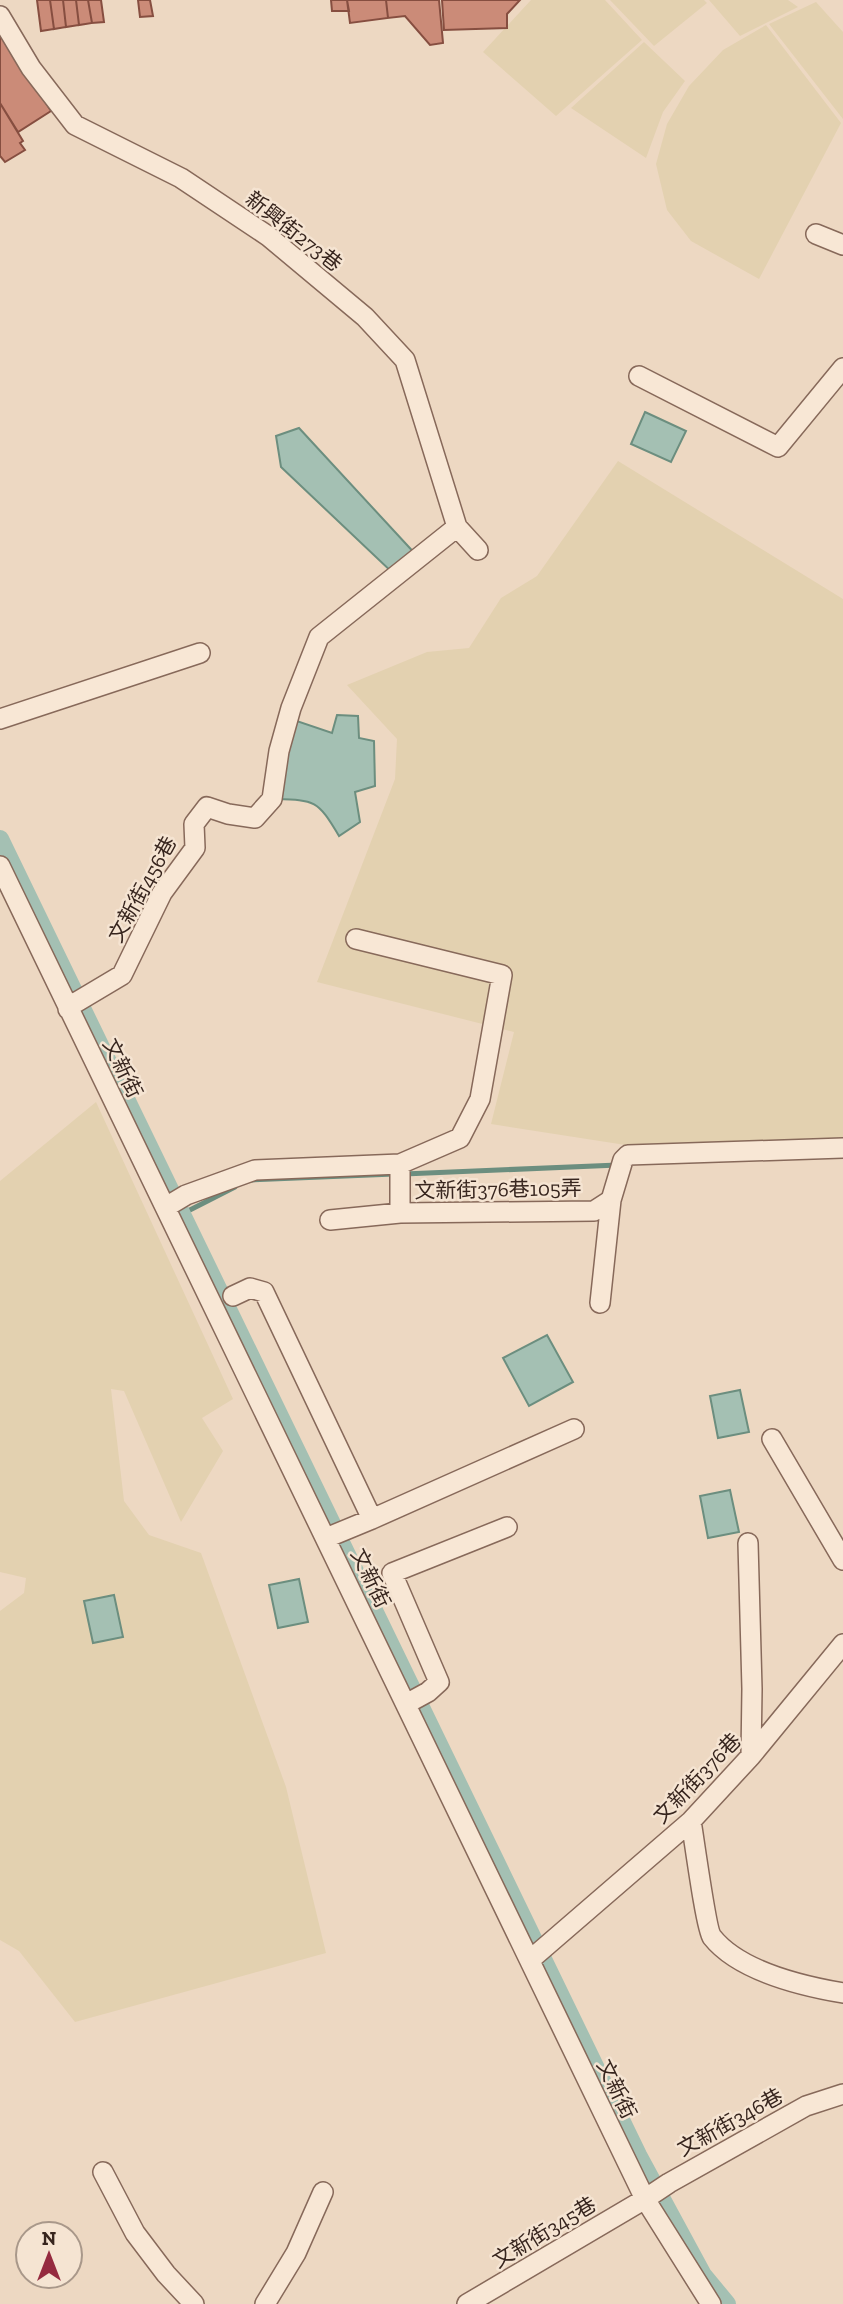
<svg xmlns="http://www.w3.org/2000/svg" width="843" height="2304" font-family="'Zilla Slab','Noto Sans TC',serif">
	<style>
		.farmland { fill: #e3d1b0 }
		.water { fill: #a4c0b3; stroke: #6c8e7f; stroke-width: 2 }
		.lines { fill: none; stroke-linecap: round; stroke-linejoin: round }
		.stream { stroke: #6c8e7f; stroke-width: 5 }
		.canal { stroke: #a4c0b3; stroke-width: 18 }
		.building { fill: #cb8b78; stroke: #864e40; stroke-width: 2 }
		.minor-casing { stroke: #87695a; stroke-width: 22 }
		.minor { stroke: #f8e7d5; stroke-width: 19 }
		.labels { text-anchor: middle; dominant-baseline: central; stroke-width: 5; stroke-linejoin: round; paint-order: stroke }
		.street-label { font-size: 21px; fill: #37251e; stroke: #f5e4d2 }
	</style>
	<rect width="100%" height="100%" fill="#edd8c2"/>
	<path class="farmland" d="M 531,0 L 605,0 L 642,40 L 556,116 L 483,52 Z
		M 610,0 L 704,0 L 707,3 L 654,46 Z
		M 709,0 L 788,0 L 798,7 L 740,36 Z
		M 816,2 L 843,32 L 843,119 L 769,24 Z
		M 766,25 L 841,123 L 759,279 L 691,241 L 667,210 L 656,164 L 667,124 L 689,86 L 723,50 Z
		M 644,42 L 685,81 L 663,112 L 646,158 L 571,108 Z
		M 618,461 L 843,599 L 843,1143 L 632,1146 L 491,1124 L 514,1032 L 317,982 L 395,779 L 397,739 L 347,685 L 427,652 L 469,648 L 501,598 L 537,576 Z
		M 96,1102 L 233,1399 L 202,1418 L 223,1451 L 181,1522 L 124,1391 L 111,1389 L 124,1501 L 149,1535 L 201,1553 L 286,1787 L 326,1953 L 75,2022 L 19,1951 L 0,1940 L 0,1611 L 24,1593 L 26,1578 L 0,1572 L 0,1181 Z"/>
	<path class="water" d="M 645,412 L 686,431 L 671,462 L 631,444 Z
		M 299,428 L 419,558 L 396,576 L 281,467 L 276,436 Z
		M 337,715 L 358,716 L 359,738 L 374,741 L 375,786 L 355,792 L 360,822 L 339,836 C 317,799 315,800 272,799 L 288,718 L 332,733 Z
		M 547,1335 L 573,1382 L 529,1406 L 503,1358 Z
		M 740,1390 L 749,1432 L 718,1438 L 710,1396 Z
		M 730,1490 L 739,1532 L 708,1538 L 700,1496 Z
		M 299,1579 L 308,1622 L 278,1628 L 269,1585 Z
		M 114,1595 L 123,1637 L 93,1643 L 84,1601 Z"/>
	<g class="lines">
		<path class="stream" d="M 404,1174 L 618,1165
			M 250,1180 L 394,1174
			M 182,1214 L 235,1187"/>
		<path class="canal" d="M 0,839 L 638,2155 L 703,2275 L 727,2304"/>
	</g>
	<path class="building" d="M 37,0 L 50,0 L 54,29 L 41,31 Z
		M 50,0 L 63,0 L 66,27 L 54,29 Z
		M 63,0 L 76,0 L 79,25 L 66,27 Z
		M 76,0 L 88,0 L 92,23 L 79,25 Z
		M 88,0 L 101,0 L 104,22 L 92,23 Z
		M 138,0 L 150,0 L 153,16 L 140,17 Z
		M 331,0 L 347,0 L 349,11 L 332,11 Z
		M 347,0 L 386,0 L 388,18 L 350,23 Z
		M 386,0 L 439,0 L 443,43 L 430,45 L 405,16 L 388,18 Z
		M 442,0 L 520,0 L 507,14 L 507,28 L 444,30 Z
		M 0,29 L 51,111 L 18,132 L 0,103 Z
		M 0,103 L 23,141 L 20,143 L 25,150 L 5,162 L 0,156 Z"/>
	<g class="lines">
		<defs>
			<path id="minor" d="M 0,16 L 31,68 L 75,125 L 181,178 L 268,236 L 365,317 L 405,360 L 457,527 L 478,550
				M 816,234 L 843,245
				M 639,376 L 778,447 L 843,368
				M 0,719 L 200,653
				M 0,866 L 645,2199 L 711,2304
				M 68,1009 L 75,1003 L 122,975 L 162,893 L 195,848 L 194,824 L 207,807 L 228,814 L 255,818 L 272,799 L 279,751 L 291,708 L 319,637 L 457,527
				M 400,1164 L 400,1213
				M 166,1207 L 186,1195 L 255,1170 L 400,1164 L 460,1138 L 480,1099 L 502,975 L 356,939
				M 330,1220 L 400,1213 L 594,1211 L 611,1200 L 623,1160 L 628,1155 L 843,1148
				M 233,1296 L 250,1288 L 264,1292 L 372,1519 L 574,1429
				M 600,1303 L 611,1200
				M 772,1439 L 843,1560
				M 326,1538 L 372,1519
				M 748,1543 L 752,1689 L 751,1756
				M 406,1704 L 428,1692 L 439,1682 L 392,1573 L 507,1527
				M 691,1821 C 694,1838 706,1929 712,1937 C 739,1971 802,1986 843,1993
				M 530,1960 L 691,1821 L 751,1756 L 843,1644
				M 103,2172 L 135,2233 L 166,2274 L 194,2304
				M 265,2304 L 296,2253 L 323,2192
				M 467,2304 L 645,2199 L 669,2183 L 806,2106 L 843,2094"/>
		</defs>
		<use href="#minor" class="minor-casing"/>
		<use href="#minor" class="minor"/>
	</g>
	<g class="labels">
		<g class="street-label">
			<text transform="translate(294 231) rotate(38)">新興街273巷</text>
			<text transform="translate(142 889) rotate(-61)">文新街456巷</text>
			<text transform="translate(123 1068) rotate(64)">文新街</text>
			<text transform="translate(498 1189) rotate(-1)">文新街376巷105弄</text>
			<text transform="translate(371 1578) rotate(64)">文新街</text>
			<text transform="translate(697 1778) rotate(-46)">文新街376巷</text>
			<text transform="translate(617 2089) rotate(64)">文新街</text>
			<text transform="translate(730 2122) rotate(-29)">文新街346巷</text>
			<text transform="translate(544 2232) rotate(-31)">文新街345巷</text>
		</g>
	</g>
	<g transform="translate(49 2255)"><circle r="33" fill="#f5e4d2" stroke="#a9988a" stroke-width="2"/>
	<path d="M0-5L12 26L0 18L-12 26Z" fill="#952a3f"/>
	<text y="-10" font-size="19" font-weight="bold" text-anchor="middle" fill="#37251e">N</text>
	</g>
</svg>
